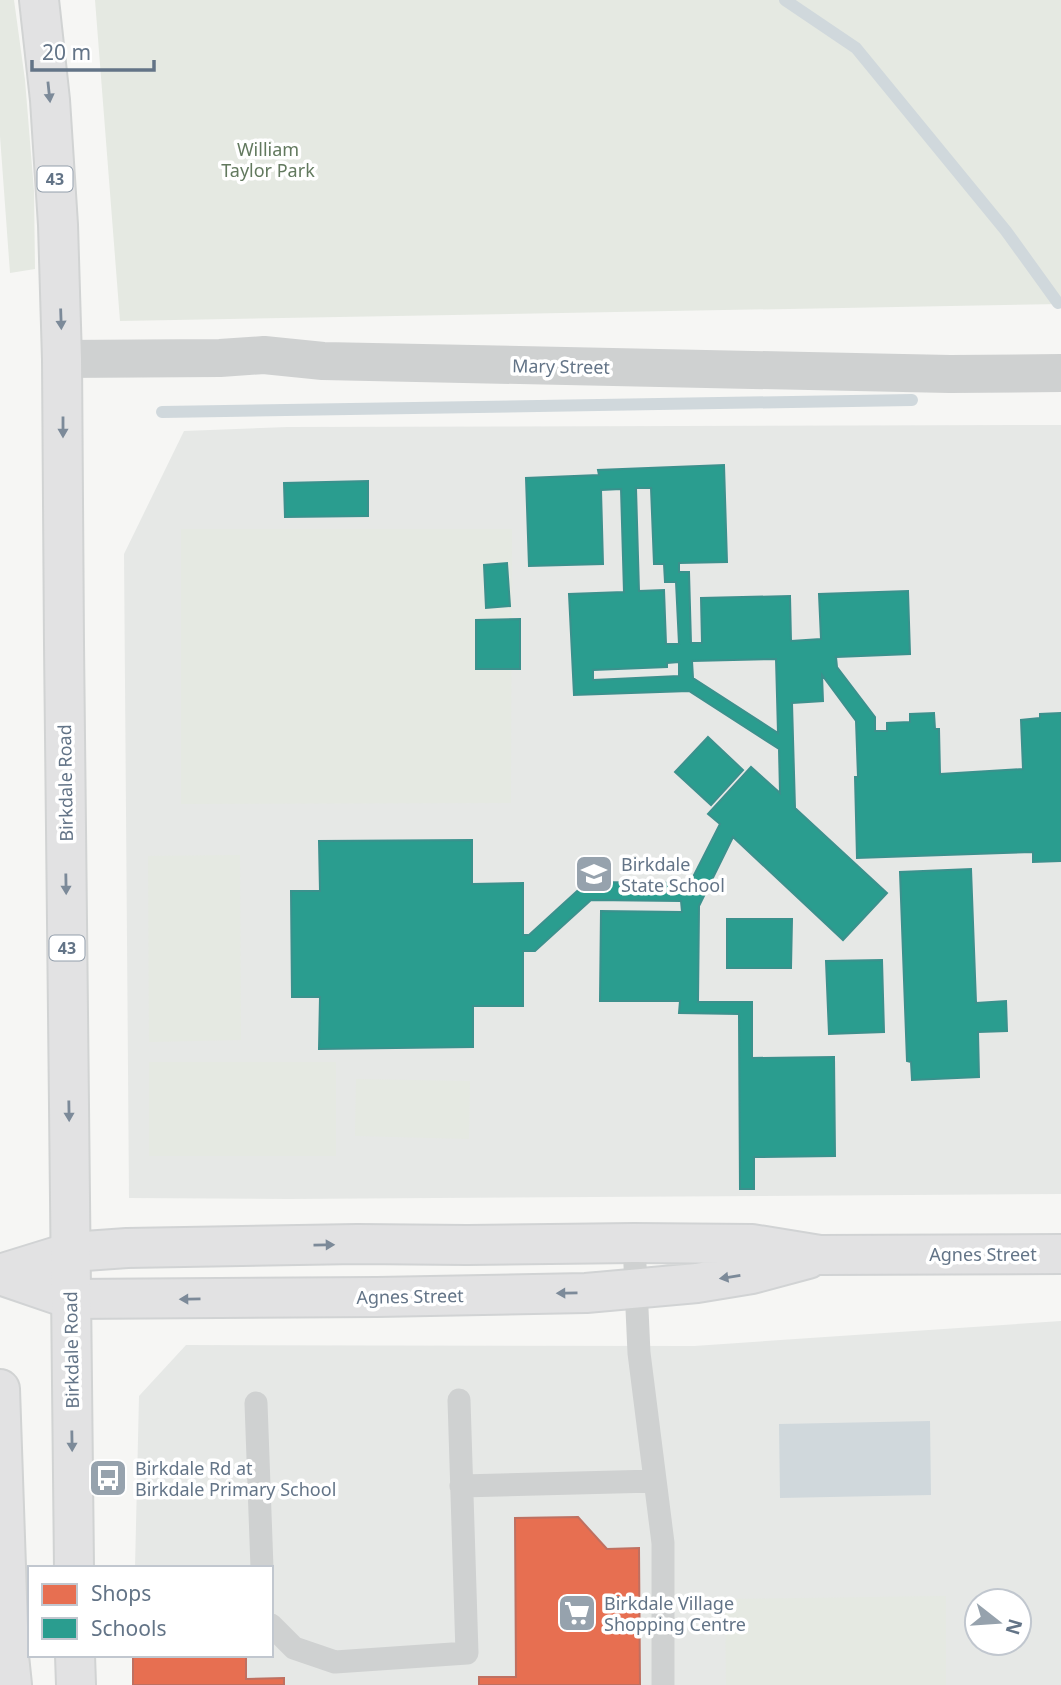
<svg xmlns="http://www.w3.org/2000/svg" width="1061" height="1685" font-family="'Noto Sans',sans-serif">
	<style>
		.built { fill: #e6e8e6; fill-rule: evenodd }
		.green { fill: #e5e9e2 }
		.water { fill: #d0d8dc }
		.shops { fill: #e76f51; stroke: #bf7061; stroke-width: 2 }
		.schools { fill: #2a9d8f; stroke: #3b918d; stroke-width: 2; fill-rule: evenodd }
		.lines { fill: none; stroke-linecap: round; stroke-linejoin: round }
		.stream { stroke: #d0d8dc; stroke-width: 12 }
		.secondary-casing { stroke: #d1d3d4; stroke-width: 42 }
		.primary-casing { stroke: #d1d3d3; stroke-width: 42 }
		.lane { stroke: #cfd1d1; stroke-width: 23 }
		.street { stroke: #cfd1d1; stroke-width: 38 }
		.secondary { stroke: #e2e2e3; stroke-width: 38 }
		.primary { stroke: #e2e2e3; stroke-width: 38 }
		.oneway { fill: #7c8a99 }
		.labels { text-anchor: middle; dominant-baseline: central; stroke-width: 7; stroke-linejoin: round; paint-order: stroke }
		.shield { fill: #fff; stroke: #929eab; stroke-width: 2 }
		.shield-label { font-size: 16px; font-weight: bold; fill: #637487 }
		.park-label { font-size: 18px; fill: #62795e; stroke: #fff }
		.street-label { font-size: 18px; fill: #637487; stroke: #fff }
		.poi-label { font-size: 18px; fill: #637487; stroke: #fff; text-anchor: start }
	</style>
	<rect width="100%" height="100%" fill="#f6f6f4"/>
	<path class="built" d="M 1061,425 L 1061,1194 L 288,1199 L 129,1198 L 124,554 L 184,431 L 287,427 Z
		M 1061,1321 L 1061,1685 L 133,1685 L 133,1655 L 271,1655 L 271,1568 L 135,1568 L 139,1396 L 186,1345 L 694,1346 ZM 977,1601 L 1019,1601 L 1019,1643 L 977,1643 Z"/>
	<path class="green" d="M 0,0 L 14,0 L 25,80 L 34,191 L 35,269 L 10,273 L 0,136 Z
		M 95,0 L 1061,0 L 1061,304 L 120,321 Z
		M 181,529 L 512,529 L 511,803 L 181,804 Z
		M 240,855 L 241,1040 L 149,1042 L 148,856 Z
		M 149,1062 L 336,1062 L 336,1156 L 149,1156 Z
		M 356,1079 L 470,1081 L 469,1139 L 355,1136 Z
		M 946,1596 L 946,1685 L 726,1685 L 725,1599 Z"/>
	<path class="water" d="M 930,1421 L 931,1495 L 780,1498 L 779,1424 Z"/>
	<path class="shops" d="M 578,1517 L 607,1549 L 639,1548 L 640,1685 L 479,1685 L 479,1677 L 516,1677 L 515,1518 Z
		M 133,1655 L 246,1655 L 246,1679 L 284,1678 L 284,1685 L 133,1685 Z"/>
	<path class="schools" d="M 724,465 L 727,562 L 679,563 L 679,572 L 689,572 L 691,643 L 702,643 L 701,598 L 790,596 L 791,641 L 821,639 L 819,594 L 908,591 L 910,654 L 836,657 L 837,667 L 875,717 L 875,731 L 887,731 L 887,723 L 910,722 L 910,714 L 934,713 L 935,729 L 939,729 L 940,774 L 1023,769 L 1021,720 L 1040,718 L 1040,714 L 1061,713 L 1061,861 L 1033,862 L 1033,852 L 857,858 L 855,777 L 858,777 L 856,721 L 822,675 L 823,701 L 792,703 L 795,808 L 887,893 L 843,940 L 733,837 L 699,906 L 698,1002 L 752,1002 L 752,1058 L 834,1057 L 835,1156 L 754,1157 L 754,1189 L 740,1189 L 739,1014 L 679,1013 L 680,1001 L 600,1001 L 601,911 L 682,912 L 681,901 L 591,900 L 535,951 L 523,951 L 523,1006 L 473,1006 L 473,1047 L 319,1049 L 320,997 L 292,997 L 291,891 L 320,891 L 319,841 L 472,840 L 472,884 L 523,883 L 523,935 L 529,935 L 587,882 L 690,883 L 720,824 L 708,814 L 751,767 L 780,793 L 779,749 L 689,691 L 574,695 L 569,594 L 624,592 L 621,489 L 601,490 L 603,564 L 529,566 L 526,478 L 599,475 L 598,470 ZM 636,488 L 651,488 L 654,564 L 664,564 L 665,582 L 676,582 L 679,644 L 666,644 L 664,590 L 639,591 ZM 776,659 L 778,733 L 693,678 L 692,661 ZM 679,662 L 679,676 L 593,680 L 593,670 L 667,667 L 667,663 Z
		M 368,481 L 368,516 L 285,517 L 284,483 Z
		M 507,563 L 510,606 L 486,608 L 484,565 Z
		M 520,619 L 520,669 L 476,669 L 476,620 Z
		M 708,737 L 743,770 L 711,805 L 675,772 Z
		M 971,869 L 976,1003 L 1006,1001 L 1007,1031 L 978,1032 L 979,1077 L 912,1080 L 911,1062 L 907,1061 L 900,872 Z
		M 727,919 L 792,919 L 791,968 L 727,968 Z
		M 882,960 L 884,1032 L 829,1034 L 826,961 Z"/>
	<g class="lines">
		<path class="stream" d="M 785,0 L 856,48 L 1006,231 L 1058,303
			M 162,412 L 912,400"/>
		<defs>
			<path id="secondary" d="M 0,1274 L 71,1252 L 127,1248 L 357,1244 L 467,1245 L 634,1243 L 752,1244 L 820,1255 L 1061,1254
				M 0,1275 L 70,1299 L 377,1297 L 586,1293 L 697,1283 L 752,1274 L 808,1259"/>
			<path id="primary" d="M 39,0 L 50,100 L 58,225 L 62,359 L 64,644 L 74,1568
				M 0,1389 L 9,1656 L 12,1685
				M 75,1655 L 76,1685"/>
		</defs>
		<use href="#secondary" class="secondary-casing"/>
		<use href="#primary" class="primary-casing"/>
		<path class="lane" d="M 634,1243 L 639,1353 L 663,1543 L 663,1685
			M 256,1403 L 262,1568
			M 461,1486 L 655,1481
			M 271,1625 L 294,1648 L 335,1662 L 467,1653 L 459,1400"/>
		<path class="street" d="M 62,359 L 220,358 L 264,355 L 323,361 L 950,374 L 1061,373"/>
		<use href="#secondary" class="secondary"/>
		<use href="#primary" class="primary"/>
	</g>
	<defs><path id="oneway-solid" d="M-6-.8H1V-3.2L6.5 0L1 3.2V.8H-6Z" transform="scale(1.75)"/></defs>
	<g class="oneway">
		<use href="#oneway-solid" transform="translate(49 92) rotate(84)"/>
		<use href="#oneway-solid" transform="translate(61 319) rotate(88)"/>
		<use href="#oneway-solid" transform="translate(63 427) rotate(90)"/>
		<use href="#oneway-solid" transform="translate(66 884) rotate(89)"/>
		<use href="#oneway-solid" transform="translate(69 1111) rotate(89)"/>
		<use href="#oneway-solid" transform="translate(324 1245) rotate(-1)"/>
		<use href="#oneway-solid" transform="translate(730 1277) rotate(171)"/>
		<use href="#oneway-solid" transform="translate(567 1293) rotate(179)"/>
		<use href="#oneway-solid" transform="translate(190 1299) rotate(179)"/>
		<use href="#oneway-solid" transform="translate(72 1441) rotate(89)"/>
	</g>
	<defs>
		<symbol id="school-square" viewBox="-11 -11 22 22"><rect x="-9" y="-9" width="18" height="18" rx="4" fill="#96a2ad" stroke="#fff"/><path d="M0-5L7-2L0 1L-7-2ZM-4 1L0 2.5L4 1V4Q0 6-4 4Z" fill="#fff"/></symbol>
		<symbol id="bus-square" viewBox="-11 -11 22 22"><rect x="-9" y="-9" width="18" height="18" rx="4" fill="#96a2ad" stroke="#fff"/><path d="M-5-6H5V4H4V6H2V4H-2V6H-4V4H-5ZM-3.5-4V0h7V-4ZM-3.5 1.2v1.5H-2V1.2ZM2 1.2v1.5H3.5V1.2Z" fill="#fff"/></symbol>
		<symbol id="supermarket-square" viewBox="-11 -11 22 22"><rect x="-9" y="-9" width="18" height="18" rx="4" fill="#96a2ad" stroke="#fff"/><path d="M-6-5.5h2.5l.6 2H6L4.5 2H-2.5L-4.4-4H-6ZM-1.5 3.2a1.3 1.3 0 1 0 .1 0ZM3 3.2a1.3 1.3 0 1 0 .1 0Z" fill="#fff"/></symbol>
	</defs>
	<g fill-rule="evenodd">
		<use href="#school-square" x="572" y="852" width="44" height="44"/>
		<use href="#bus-square" x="86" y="1456" width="44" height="44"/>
		<use href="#supermarket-square" x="555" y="1591" width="44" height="44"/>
	</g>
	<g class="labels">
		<g class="shield">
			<rect x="37.5" y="166.5" width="35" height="25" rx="5"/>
			<rect x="49.5" y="935.5" width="35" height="25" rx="5"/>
		</g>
		<g class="shield-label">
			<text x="55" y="179">43</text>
			<text x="67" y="948">43</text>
		</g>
		<g class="park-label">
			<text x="268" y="149">William<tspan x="268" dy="21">Taylor Park</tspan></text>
		</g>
		<g class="street-label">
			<text transform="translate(561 366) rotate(1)">Mary Street</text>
			<text transform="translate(65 783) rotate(-91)">Birkdale Road</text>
			<text x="983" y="1254">Agnes Street</text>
			<text transform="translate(410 1296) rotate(-1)">Agnes Street</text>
			<text transform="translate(71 1350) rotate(-91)">Birkdale Road</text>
		</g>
		<g class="poi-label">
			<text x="621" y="864">Birkdale<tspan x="621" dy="21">State School</tspan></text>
			<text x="135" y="1468">Birkdale Rd at<tspan x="135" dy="21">Birkdale Primary School</tspan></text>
			<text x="604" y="1603">Birkdale Village<tspan x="604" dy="21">Shopping Centre</tspan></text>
		</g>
	</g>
	<rect x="28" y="1566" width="245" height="91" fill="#ffffff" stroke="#c1c7cf" stroke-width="2"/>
	<rect x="42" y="1584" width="35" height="21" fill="#e76f51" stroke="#c1c7cf" stroke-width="2"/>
	<text x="91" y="1601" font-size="21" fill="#637487">Shops</text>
	<rect x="42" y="1618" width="35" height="21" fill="#2a9d8f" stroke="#c1c7cf" stroke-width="2"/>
	<text x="91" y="1636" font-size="21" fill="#637487">Schools</text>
	<g transform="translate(998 1622) rotate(107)"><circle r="33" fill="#ffffff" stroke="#c1c7cf" stroke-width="2"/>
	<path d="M0-5L12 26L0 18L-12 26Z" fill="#96a2ad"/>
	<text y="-10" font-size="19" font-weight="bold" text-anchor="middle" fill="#637487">N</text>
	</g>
	<path d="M32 60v10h122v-10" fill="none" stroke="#637487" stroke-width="3.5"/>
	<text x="42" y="60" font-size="21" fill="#637487" stroke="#ffffff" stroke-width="5" paint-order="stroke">20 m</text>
</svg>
